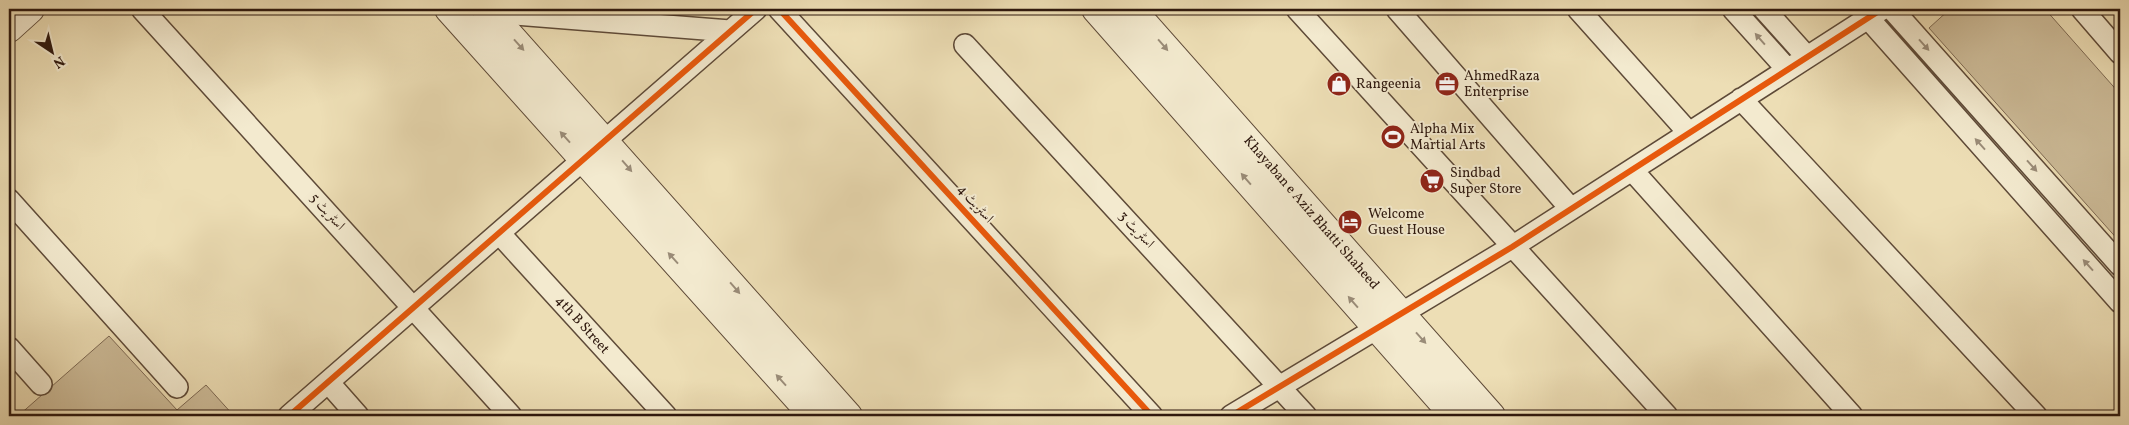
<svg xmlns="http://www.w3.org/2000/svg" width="2129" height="425" font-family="Vollkorn,Amiri,serif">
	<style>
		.green { fill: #cdbc99; stroke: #7e6a54 }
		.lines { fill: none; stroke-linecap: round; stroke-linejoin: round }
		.minor-casing { stroke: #5e4a38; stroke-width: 24 }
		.tertiary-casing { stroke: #5e4a38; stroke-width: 30 }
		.minor { stroke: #f3eacf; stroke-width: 21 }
		.tertiary { stroke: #f3eacf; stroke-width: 28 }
		.cycleway-casing { stroke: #f3eacf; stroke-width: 9 }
		.cycleway { stroke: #e8590c; stroke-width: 6 }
		.oneway { fill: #9a8c78 }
		.labels { text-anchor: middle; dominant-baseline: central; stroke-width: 4; stroke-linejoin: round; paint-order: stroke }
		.poi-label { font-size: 14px; fill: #2e180e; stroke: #f3eacf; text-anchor: start }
		.street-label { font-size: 14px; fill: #2e180e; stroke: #f3eacf }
	</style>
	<rect width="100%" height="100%" fill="#eddeb5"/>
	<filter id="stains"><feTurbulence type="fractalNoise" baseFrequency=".004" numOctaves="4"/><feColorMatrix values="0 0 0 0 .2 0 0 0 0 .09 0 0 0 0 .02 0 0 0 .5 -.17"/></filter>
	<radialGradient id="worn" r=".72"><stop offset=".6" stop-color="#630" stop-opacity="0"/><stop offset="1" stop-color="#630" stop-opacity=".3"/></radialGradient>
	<path class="green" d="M 1950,9 L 2045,9 L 2120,94 L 2120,242 L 1929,28 Z
		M 109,336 L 177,410 L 206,385 L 234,416 L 18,416 Z"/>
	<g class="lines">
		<defs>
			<path id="minor" d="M 142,9 L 511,416
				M 779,9 L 1152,416
				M 1297,9 L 1667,416
				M 1397,9 L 1571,209
				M 1578,9 L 1689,133
				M 1733,9 L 1787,69
				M 1764,9 L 1807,57
				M 1892,9 L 2120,265
				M 2082,9 L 2120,53
				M 489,12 L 730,31
				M 1868,18 L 2120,302
				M 965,45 L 1306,416
				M 1741,99 L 2036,416
				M 1632,170 L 1852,416
				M 9,200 L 177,387
				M 499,233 L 666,416
				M 9,348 L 41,384
				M 328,382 L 358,416
				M 289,416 L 756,9
				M 1231,416 L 1512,247 L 1882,9"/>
			<path id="tertiary" d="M 449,9 L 814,416
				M 486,9 L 848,416
				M 1096,9 L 1455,416
				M 1131,9 L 1491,416
				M 9,28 L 30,9"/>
		</defs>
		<use href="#minor" class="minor-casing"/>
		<use href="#tertiary" class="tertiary-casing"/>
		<use href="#minor" class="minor"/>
		<use href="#tertiary" class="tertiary"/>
		<defs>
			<path id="cycleway" d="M 779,9 L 1152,416
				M 289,416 L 756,9
				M 1231,416 L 1512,247 L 1882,9"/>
		</defs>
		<use href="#cycleway" class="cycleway-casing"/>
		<use href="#cycleway" class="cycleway"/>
	</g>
	<defs><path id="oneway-solid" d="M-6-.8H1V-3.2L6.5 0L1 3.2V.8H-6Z" transform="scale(1.25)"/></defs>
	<g class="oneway">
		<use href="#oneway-solid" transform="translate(1760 39) rotate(-131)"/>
		<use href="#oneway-solid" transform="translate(519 45) rotate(48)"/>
		<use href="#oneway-solid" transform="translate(1163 45) rotate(49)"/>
		<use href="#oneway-solid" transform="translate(1924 45) rotate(48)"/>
		<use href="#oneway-solid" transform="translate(565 137) rotate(-132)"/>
		<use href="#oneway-solid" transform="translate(1980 144) rotate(-132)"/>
		<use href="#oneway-solid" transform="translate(627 166) rotate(49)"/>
		<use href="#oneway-solid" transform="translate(2032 166) rotate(48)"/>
		<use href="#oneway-solid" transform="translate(1246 179) rotate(-131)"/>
		<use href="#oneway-solid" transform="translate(673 258) rotate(-132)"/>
		<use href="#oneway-solid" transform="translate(2088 265) rotate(-132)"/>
		<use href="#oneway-solid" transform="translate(735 288) rotate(49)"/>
		<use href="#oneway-solid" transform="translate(1353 302) rotate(-131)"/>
		<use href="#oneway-solid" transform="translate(1421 338) rotate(48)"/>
		<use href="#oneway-solid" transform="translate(781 380) rotate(-132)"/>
	</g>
	<defs>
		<symbol id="shop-disc" viewBox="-11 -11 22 22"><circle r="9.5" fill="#8f2418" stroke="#f3eacf"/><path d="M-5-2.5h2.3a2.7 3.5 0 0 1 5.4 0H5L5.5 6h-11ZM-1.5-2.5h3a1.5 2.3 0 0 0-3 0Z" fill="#fff"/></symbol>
		<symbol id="office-disc" viewBox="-11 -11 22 22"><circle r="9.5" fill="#8f2418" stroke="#f3eacf"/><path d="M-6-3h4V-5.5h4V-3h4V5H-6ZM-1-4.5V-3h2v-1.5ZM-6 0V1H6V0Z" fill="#fff"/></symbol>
		<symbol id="stadium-disc" viewBox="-11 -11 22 22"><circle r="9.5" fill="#8f2418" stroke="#f3eacf"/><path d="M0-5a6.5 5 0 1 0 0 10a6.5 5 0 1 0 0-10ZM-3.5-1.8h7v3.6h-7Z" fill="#fff"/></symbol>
		<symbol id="supermarket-disc" viewBox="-11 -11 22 22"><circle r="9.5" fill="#8f2418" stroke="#f3eacf"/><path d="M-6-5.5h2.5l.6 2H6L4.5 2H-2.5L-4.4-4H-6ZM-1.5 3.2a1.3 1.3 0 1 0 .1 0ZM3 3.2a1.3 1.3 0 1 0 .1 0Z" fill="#fff"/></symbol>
		<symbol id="hotel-disc" viewBox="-11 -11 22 22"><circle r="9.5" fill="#8f2418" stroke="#f3eacf"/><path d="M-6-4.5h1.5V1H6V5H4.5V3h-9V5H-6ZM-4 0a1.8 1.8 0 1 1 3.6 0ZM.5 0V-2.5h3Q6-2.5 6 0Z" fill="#fff"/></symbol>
	</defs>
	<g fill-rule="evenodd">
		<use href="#shop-disc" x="1325" y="70" width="28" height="28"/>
		<use href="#office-disc" x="1433" y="70" width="28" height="28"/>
		<use href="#stadium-disc" x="1379" y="123" width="28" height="28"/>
		<use href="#supermarket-disc" x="1418" y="167" width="28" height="28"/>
		<use href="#hotel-disc" x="1336" y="208" width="28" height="28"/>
	</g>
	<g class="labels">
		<g class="poi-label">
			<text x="1464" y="76">AhmedRaza<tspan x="1464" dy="16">Enterprise</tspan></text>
			<text x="1356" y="84">Rangeenia</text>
			<text x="1410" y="129">Alpha Mix<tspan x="1410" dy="16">Martial Arts</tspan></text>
			<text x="1450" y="173">Sindbad<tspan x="1450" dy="16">Super Store</tspan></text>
			<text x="1368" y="214">Welcome<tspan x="1368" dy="16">Guest House</tspan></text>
		</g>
		<g class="street-label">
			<text transform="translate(975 204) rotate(48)">اسٹریٹ 4</text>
			<text transform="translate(327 212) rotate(48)">اسٹریٹ 5</text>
			<text transform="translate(1311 213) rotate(49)">Khayaban e Aziz Bhatti Shaheed</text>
			<text transform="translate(1136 230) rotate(47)">اسٹریٹ 3</text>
			<text transform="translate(582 325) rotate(48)">4th B Street</text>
		</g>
	</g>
	<rect width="2129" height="425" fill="none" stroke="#eddeb5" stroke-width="30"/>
	<rect x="10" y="10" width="2109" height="405" fill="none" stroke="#2e180e" stroke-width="2.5"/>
	<rect x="15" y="15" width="2099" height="395" fill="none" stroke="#2e180e"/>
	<g transform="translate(52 52) rotate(145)" stroke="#f3eacf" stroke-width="4" paint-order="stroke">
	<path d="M0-4L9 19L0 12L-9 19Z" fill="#2e180e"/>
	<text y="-8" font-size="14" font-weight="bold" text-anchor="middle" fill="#2e180e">N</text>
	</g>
	<rect width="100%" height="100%" filter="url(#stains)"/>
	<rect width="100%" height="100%" fill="url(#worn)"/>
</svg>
